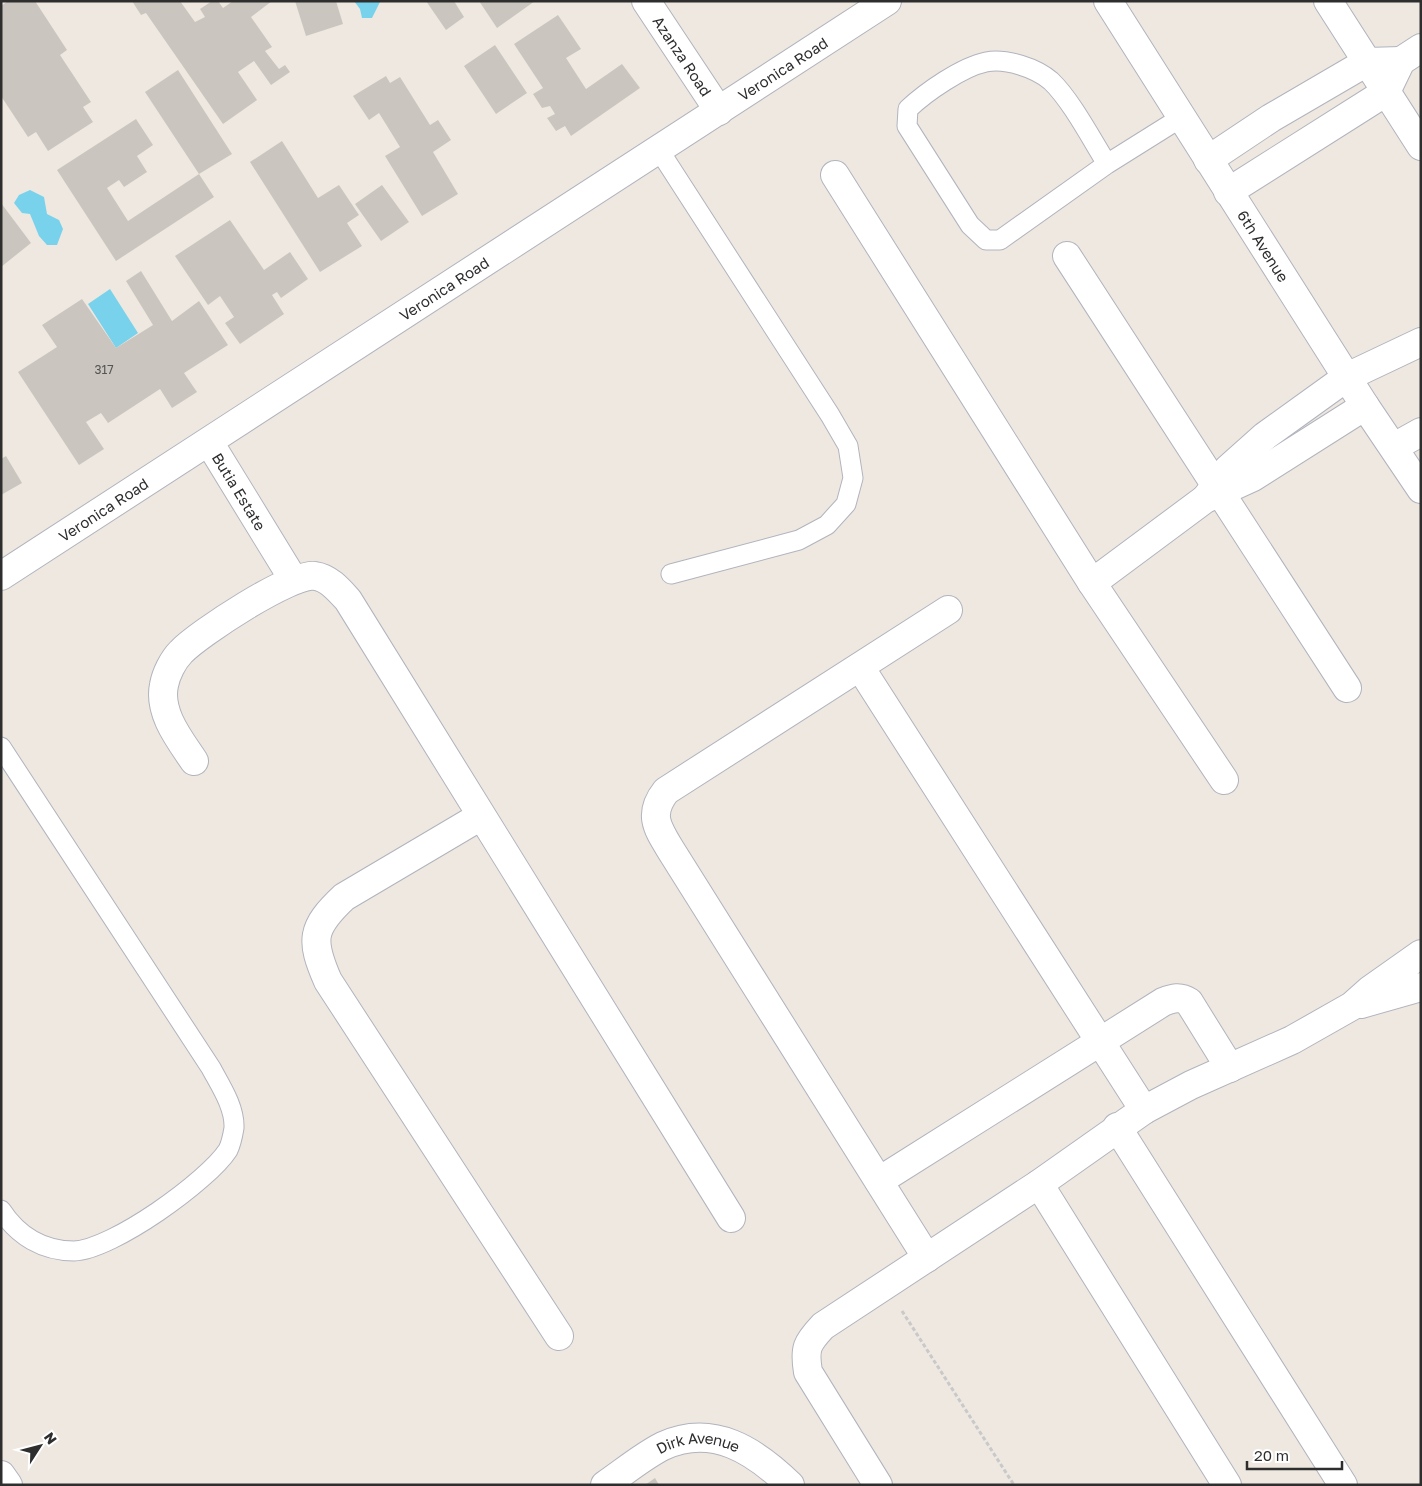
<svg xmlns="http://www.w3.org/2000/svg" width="1422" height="1486" font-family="'Golos Text',sans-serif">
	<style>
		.water { fill: #78d2ec }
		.building { fill: #cac6bf }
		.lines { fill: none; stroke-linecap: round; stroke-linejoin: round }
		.service-casing { stroke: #b1b4bd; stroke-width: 21 }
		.minor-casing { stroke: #b1b4bd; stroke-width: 30 }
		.path { stroke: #c9c9c9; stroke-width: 3; stroke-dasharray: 4 2.5; stroke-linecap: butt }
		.service { stroke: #fff; stroke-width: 19 }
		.minor { stroke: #fff; stroke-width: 28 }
		.labels { text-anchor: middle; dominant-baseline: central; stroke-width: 4; stroke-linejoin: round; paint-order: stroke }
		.number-label { font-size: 12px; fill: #555452 }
		.street-label { font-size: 15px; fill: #2e2e2e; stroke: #fff }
	</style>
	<rect width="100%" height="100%" fill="#eee8e1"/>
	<path class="water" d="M 354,1 L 380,1 L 380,2 L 372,18 L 362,18 L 360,9 Z
		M 30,190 L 44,197 L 47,214 L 59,220 L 63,229 L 57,245 L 47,245 L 39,236 L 30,214 L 22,213 L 14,203 L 19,195 Z
		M 110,289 L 138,333 L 116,348 L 88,304 Z"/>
	<path class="building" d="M 8,1 L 35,1 L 67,50 L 60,55 L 91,102 L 83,107 L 93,122 L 48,151 L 36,132 L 28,137 L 1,96 L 1,6 Z
		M 132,1 L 180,1 L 195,22 L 205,17 L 200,9 L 212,1 L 218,1 L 223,8 L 233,1 L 272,1 L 251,17 L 272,47 L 265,51 L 279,69 L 285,65 L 290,72 L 271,85 L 254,61 L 238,72 L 257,100 L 223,124 L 146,13 L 141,15 Z
		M 295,1 L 336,1 L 343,24 L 306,36 Z
		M 426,1 L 454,1 L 464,17 L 446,30 Z
		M 479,1 L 535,1 L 497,28 Z
		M 558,15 L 581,49 L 566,58 L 586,89 L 622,64 L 640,88 L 571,136 L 565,126 L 556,131 L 547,118 L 555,114 L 550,106 L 542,108 L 533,94 L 543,88 L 514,44 Z
		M 495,45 L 527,93 L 496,114 L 464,66 Z
		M 178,70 L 232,154 L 199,174 L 145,92 Z
		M 386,76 L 390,83 L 400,77 L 430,125 L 438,120 L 451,140 L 433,152 L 458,194 L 422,216 L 385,156 L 400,147 L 379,113 L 369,120 L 353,96 Z
		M 136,119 L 153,145 L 137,156 L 147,172 L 124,187 L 119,180 L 107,188 L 128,221 L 199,174 L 214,197 L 116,261 L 57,170 Z
		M 282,141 L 318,198 L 339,185 L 359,215 L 347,223 L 362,246 L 320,272 L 250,162 Z
		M 382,185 L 409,222 L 381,241 L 355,204 Z
		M 1,203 L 31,243 L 1,267 Z
		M 230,220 L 264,270 L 290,252 L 308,279 L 281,298 L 277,292 L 272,295 L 284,314 L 240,344 L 225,323 L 234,317 L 220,296 L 208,305 L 175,256 Z
		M 141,271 L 172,321 L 199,301 L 228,345 L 184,373 L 197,392 L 172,408 L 160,389 L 108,423 L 101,413 L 86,422 L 104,449 L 79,465 L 18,372 L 57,347 L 42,325 L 82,299 L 116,348 L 153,325 L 126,281 Z
		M 6,456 L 22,483 L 1,495 L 1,459 Z
		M 655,1478 L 659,1485 L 645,1485 Z"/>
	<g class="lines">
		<defs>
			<path id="service" d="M 659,150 L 830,415 L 848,446 L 853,478 L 846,504 L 827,525 L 799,540 L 671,574
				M 1107,164 C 1092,140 1071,100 1051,81 C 1036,68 1006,58 986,62 C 962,67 926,92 908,109 L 907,126 L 970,225 L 986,240 L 1000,240 L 1107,164 L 1182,117
				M 1,747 L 211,1068 C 220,1085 235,1107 234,1128 C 233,1134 231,1144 228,1150 C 208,1181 112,1250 74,1251 C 43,1251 18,1236 1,1210"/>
			<g id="minor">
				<path id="s1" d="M 646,1 L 719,111"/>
				<path id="s2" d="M 1108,1 L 1365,406 L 1421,489"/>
				<path d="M 1328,1 L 1421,146"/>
				<path d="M 1208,160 L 1271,118 L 1367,62 L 1401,61"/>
				<path d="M 835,175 L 1092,583 L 1224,780"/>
				<path d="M 1228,192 L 1386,92 L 1401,61 L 1421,48"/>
				<path d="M 1067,256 L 1347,688"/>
				<path id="s3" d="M 209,442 L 293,579"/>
				<path d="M 1394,447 L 1421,432"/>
				<path d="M 1206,498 L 1228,469 L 1265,436 L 1347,377 L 1421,342"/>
				<path id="s4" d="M 1,576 L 887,1"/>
				<path d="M 1092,583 L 1205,499 L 1253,477 L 1365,406"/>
				<path d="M 860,667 L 1144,1110"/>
				<path d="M 194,761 C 180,740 158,713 164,685 C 166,674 173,660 181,652 C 198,634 292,572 315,576 C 329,578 339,590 348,600 L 731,1218"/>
				<path d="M 481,816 L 344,897 C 311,928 310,940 328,981 L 559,1336"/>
				<path d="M 1361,1004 L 1421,987"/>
				<path d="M 1117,1127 L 1343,1485"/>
				<path d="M 879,1181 L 1163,1002 C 1173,998 1180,996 1189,1002 L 1230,1068"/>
				<path d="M 1039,1184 L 1227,1485"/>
				<path d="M 927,1258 L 672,852 C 658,829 647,815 666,791 L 948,610"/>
				<path d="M 1,1475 L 8,1485"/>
				<path id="s5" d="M 605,1485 C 624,1472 643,1456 663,1446 C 713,1423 755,1451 790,1485"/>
				<path d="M 878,1485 L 808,1372 C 804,1348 807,1343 823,1326 L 1039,1184 L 1144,1110 L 1191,1085 L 1292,1040 L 1352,1006 L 1370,990 L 1421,954"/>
			</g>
		</defs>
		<use href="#service" class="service-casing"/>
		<use href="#minor" class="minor-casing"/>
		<path class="path" d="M 902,1311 L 1014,1485"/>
		<use href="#service" class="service"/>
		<use href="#minor" class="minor"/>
	</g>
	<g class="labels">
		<g class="number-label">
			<text x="104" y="369">317</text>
		</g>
		<g class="street-label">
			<text stroke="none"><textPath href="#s1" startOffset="66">Azanza Road</textPath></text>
			<text stroke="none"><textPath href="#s4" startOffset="932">Veronica Road</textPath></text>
			<text stroke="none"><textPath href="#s2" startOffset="290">6th Avenue</textPath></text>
			<text stroke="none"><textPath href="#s4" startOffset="528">Veronica Road</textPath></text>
			<text stroke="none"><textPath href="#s3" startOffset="58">Butia Estate</textPath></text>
			<text stroke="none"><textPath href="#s4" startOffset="122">Veronica Road</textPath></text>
			<text stroke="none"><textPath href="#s5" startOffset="106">Dirk Avenue</textPath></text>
		</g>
	</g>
	<rect width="1422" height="1486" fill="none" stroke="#2e2e2e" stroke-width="5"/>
	<g transform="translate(40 1446) rotate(54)" stroke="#ffffff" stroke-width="4" paint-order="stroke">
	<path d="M0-4L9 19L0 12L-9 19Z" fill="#2e2e2e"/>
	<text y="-8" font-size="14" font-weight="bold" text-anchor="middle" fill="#2e2e2e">N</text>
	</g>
	<path d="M1247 1461v8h95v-8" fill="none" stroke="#2e2e2e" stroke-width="2.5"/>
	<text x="1254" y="1461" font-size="15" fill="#2e2e2e" stroke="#ffffff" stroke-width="4" paint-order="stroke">20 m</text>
</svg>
